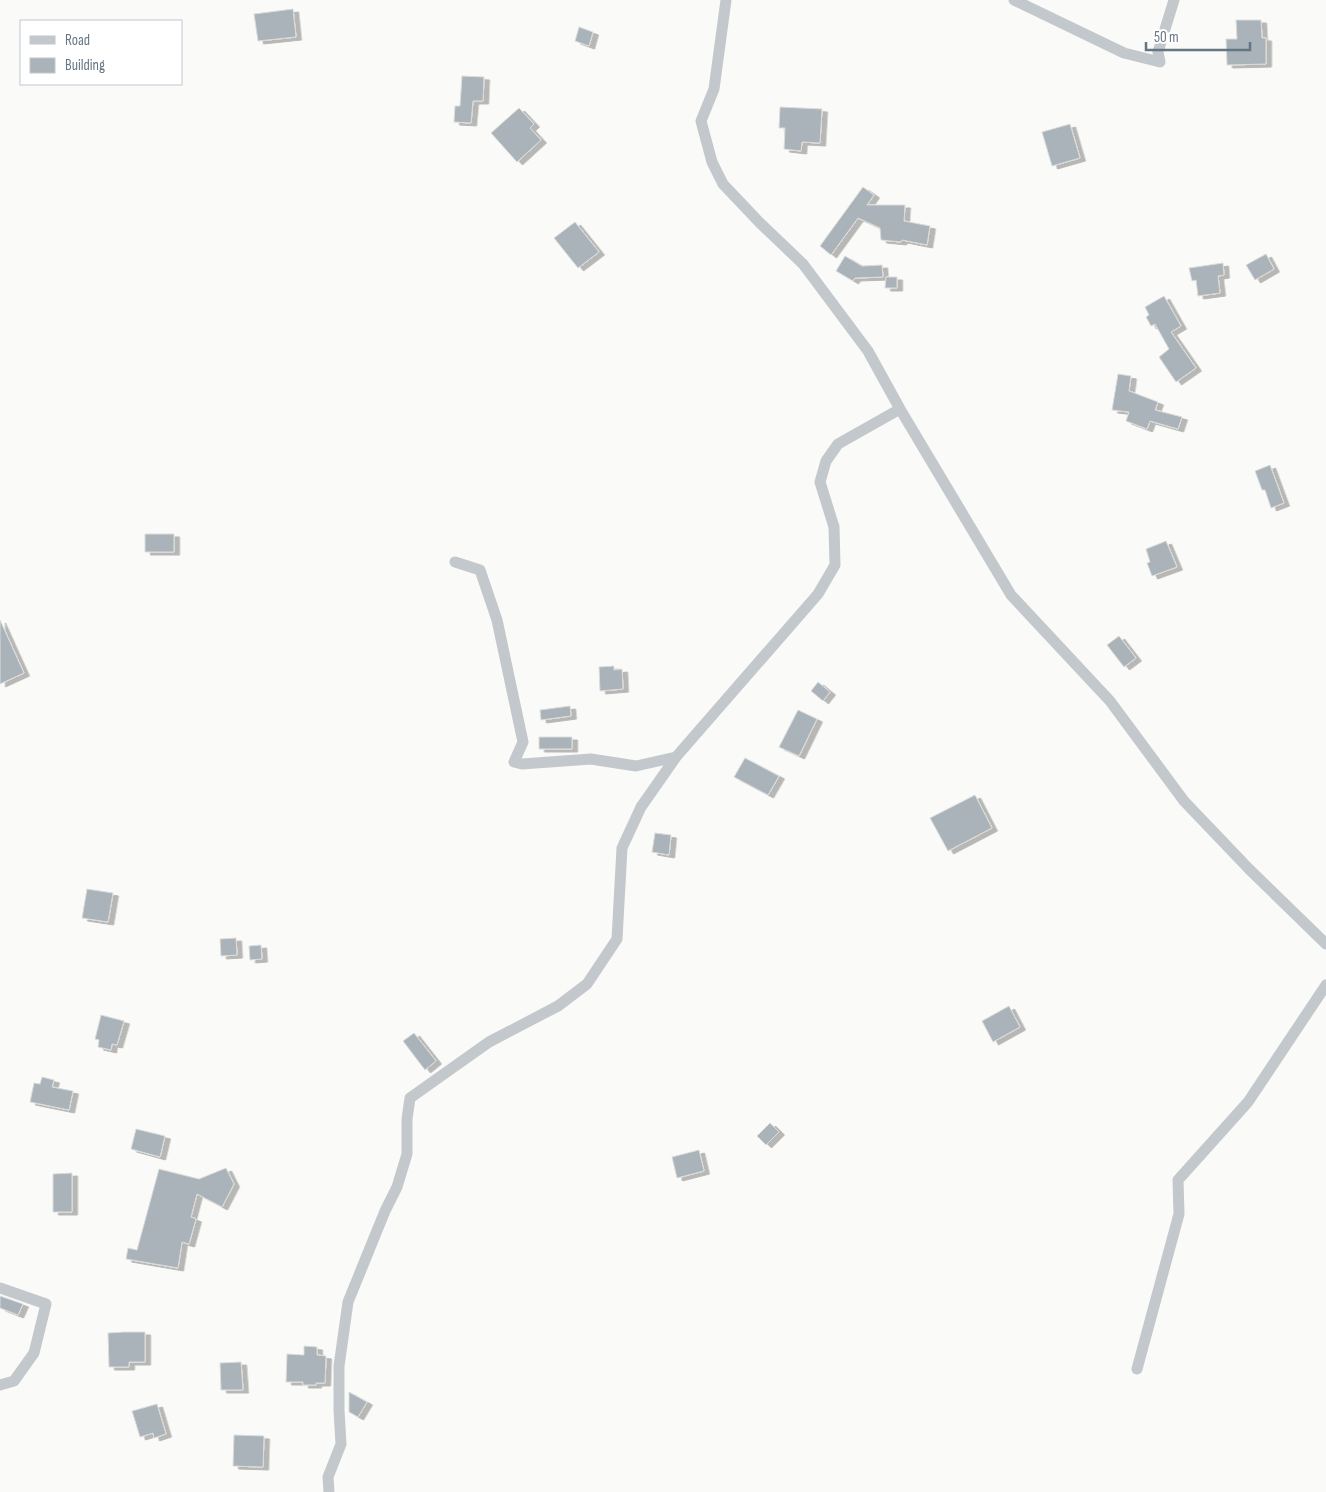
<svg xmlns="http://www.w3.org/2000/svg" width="1326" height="1492" font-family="'Sofia Sans Condensed',sans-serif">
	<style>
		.building { fill: #aab3b9; stroke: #dcdcda; filter: url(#shadow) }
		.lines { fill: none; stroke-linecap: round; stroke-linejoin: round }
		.minor { stroke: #c3c8cc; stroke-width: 11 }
	</style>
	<defs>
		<filter id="shadow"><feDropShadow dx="5.5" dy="3" stdDeviation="0" flood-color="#0004"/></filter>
	</defs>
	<rect width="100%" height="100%" fill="#fafaf8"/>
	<path class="building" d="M 293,9 L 296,37 L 258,41 L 254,14 Z
		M 1236,20 L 1261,20 L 1262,38 L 1266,38 L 1266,64 L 1227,65 L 1226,39 L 1237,39 Z
		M 579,27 L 593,32 L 589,46 L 575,41 Z
		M 462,76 L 484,77 L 483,101 L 473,101 L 471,123 L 454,122 L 455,106 L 460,106 Z
		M 780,107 L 822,109 L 820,143 L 802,142 L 801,151 L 784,149 L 785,128 L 779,128 Z
		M 519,108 L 534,124 L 530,128 L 541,140 L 517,162 L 491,133 Z
		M 1070,124 L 1080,158 L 1052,166 L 1042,132 Z
		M 863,187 L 874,195 L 867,205 L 905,205 L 904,221 L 930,226 L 927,245 L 902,240 L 901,242 L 881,240 L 880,228 L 858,218 L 831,255 L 820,246 Z
		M 575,222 L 599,252 L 578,268 L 554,238 Z
		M 1266,254 L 1274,269 L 1255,280 L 1246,265 Z
		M 845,256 L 862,266 L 882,265 L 883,277 L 855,278 L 853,281 L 836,271 Z
		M 1223,263 L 1224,275 L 1218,276 L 1220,293 L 1198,296 L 1196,280 L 1192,281 L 1189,268 Z
		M 886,277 L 897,277 L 897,288 L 885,288 Z
		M 1164,296 L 1181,326 L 1171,332 L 1196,368 L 1176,382 L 1159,357 L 1169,349 L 1155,324 L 1151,326 L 1146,317 L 1149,315 L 1145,307 Z
		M 1118,374 L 1131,376 L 1129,391 L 1158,402 L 1155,410 L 1182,417 L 1178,429 L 1150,421 L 1147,429 L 1126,421 L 1129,412 L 1112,410 Z
		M 1270,465 L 1284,503 L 1271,508 L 1265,490 L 1262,490 L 1255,471 Z
		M 145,534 L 174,534 L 174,552 L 145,552 Z
		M 1166,541 L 1177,567 L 1152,576 L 1147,563 L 1150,562 L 1146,549 Z
		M 0,620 L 24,673 L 0,684 Z
		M 1119,636 L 1136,658 L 1124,667 L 1107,645 Z
		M 614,666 L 614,670 L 622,669 L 623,689 L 600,691 L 599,667 Z
		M 818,682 L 830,692 L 823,701 L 811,691 Z
		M 570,706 L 571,716 L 541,720 L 540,710 Z
		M 798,710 L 817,719 L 799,756 L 779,747 Z
		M 539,737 L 572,737 L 572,749 L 539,749 Z
		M 745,758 L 779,776 L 768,795 L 734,777 Z
		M 975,795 L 992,828 L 948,851 L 930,818 Z
		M 655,833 L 671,835 L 669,855 L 652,852 Z
		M 87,889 L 113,893 L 108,922 L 82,918 Z
		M 236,938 L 237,955 L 221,956 L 220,939 Z
		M 261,945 L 262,959 L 250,960 L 249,946 Z
		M 1009,1006 L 1020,1027 L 993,1042 L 982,1021 Z
		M 101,1015 L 124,1021 L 117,1045 L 112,1044 L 111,1050 L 98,1047 L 99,1040 L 95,1039 Z
		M 414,1033 L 436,1061 L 425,1070 L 403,1041 Z
		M 42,1077 L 54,1080 L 52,1087 L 73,1091 L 69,1110 L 30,1102 L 34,1083 L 40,1084 Z
		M 770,1123 L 779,1132 L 766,1145 L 757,1136 Z
		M 136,1129 L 165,1136 L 160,1157 L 131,1149 Z
		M 699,1150 L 704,1171 L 677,1178 L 672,1157 Z
		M 226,1168 L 234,1184 L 222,1207 L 197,1194 L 191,1217 L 196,1219 L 189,1244 L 182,1242 L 178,1268 L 126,1259 L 128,1248 L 137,1250 L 159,1169 L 199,1179 Z
		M 72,1173 L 72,1212 L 53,1212 L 53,1174 Z
		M 0,1296 L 23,1304 L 18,1315 L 0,1308 Z
		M 124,1332 L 145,1332 L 145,1362 L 129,1362 L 129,1367 L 109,1367 L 108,1333 Z
		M 304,1346 L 317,1347 L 317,1355 L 326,1356 L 325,1383 L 316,1383 L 316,1385 L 303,1385 L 303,1382 L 286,1382 L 287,1354 L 304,1355 Z
		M 241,1362 L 243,1390 L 221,1390 L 220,1363 Z
		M 349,1392 L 367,1402 L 358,1417 L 349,1412 Z
		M 157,1404 L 166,1434 L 154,1438 L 153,1433 L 140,1437 L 132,1411 Z
		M 234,1435 L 264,1436 L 263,1467 L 233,1466 Z"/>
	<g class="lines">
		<path class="minor" d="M 726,0 L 714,89 L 701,121 L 712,162 L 723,184 L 759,222 L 803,264 L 868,351 L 900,409 L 1011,595 L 1110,701 L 1184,801 L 1249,869 L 1326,944
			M 1014,0 L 1124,53 L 1160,62 L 1158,52 L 1174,0
			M 455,562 L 480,570 L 497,620 L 523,742 L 514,762 L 522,764 L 591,759 L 636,766 L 676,757
			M 0,1288 L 46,1304 L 34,1353 L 14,1381 L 0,1385
			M 1137,1369 L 1179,1214 L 1178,1180 L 1248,1102 L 1326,985
			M 329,1492 L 328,1477 L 341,1444 L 339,1410 L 339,1366 L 348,1302 L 385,1211 L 397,1187 L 407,1154 L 407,1119 L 410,1098 L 489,1042 L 558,1006 L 587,984 L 617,939 L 622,848 L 641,807 L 676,757 L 818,594 L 835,565 L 834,527 L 820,482 L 826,461 L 838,444 L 900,409"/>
	</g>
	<rect x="20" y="20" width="162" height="65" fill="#ffffff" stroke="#c1c8cd"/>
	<rect x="30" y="36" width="25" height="8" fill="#c3c8cc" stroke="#c1c8cd"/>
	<text x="65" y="45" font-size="15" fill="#657683">Road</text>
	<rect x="30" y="58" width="25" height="15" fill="#aab3b9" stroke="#c1c8cd"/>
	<text x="65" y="70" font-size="15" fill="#657683">Building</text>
	<path d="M1146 42v8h104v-8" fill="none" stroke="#657683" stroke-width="2.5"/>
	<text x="1154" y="42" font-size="15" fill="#657683" stroke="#ffffff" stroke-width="4" paint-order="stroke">50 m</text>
</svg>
